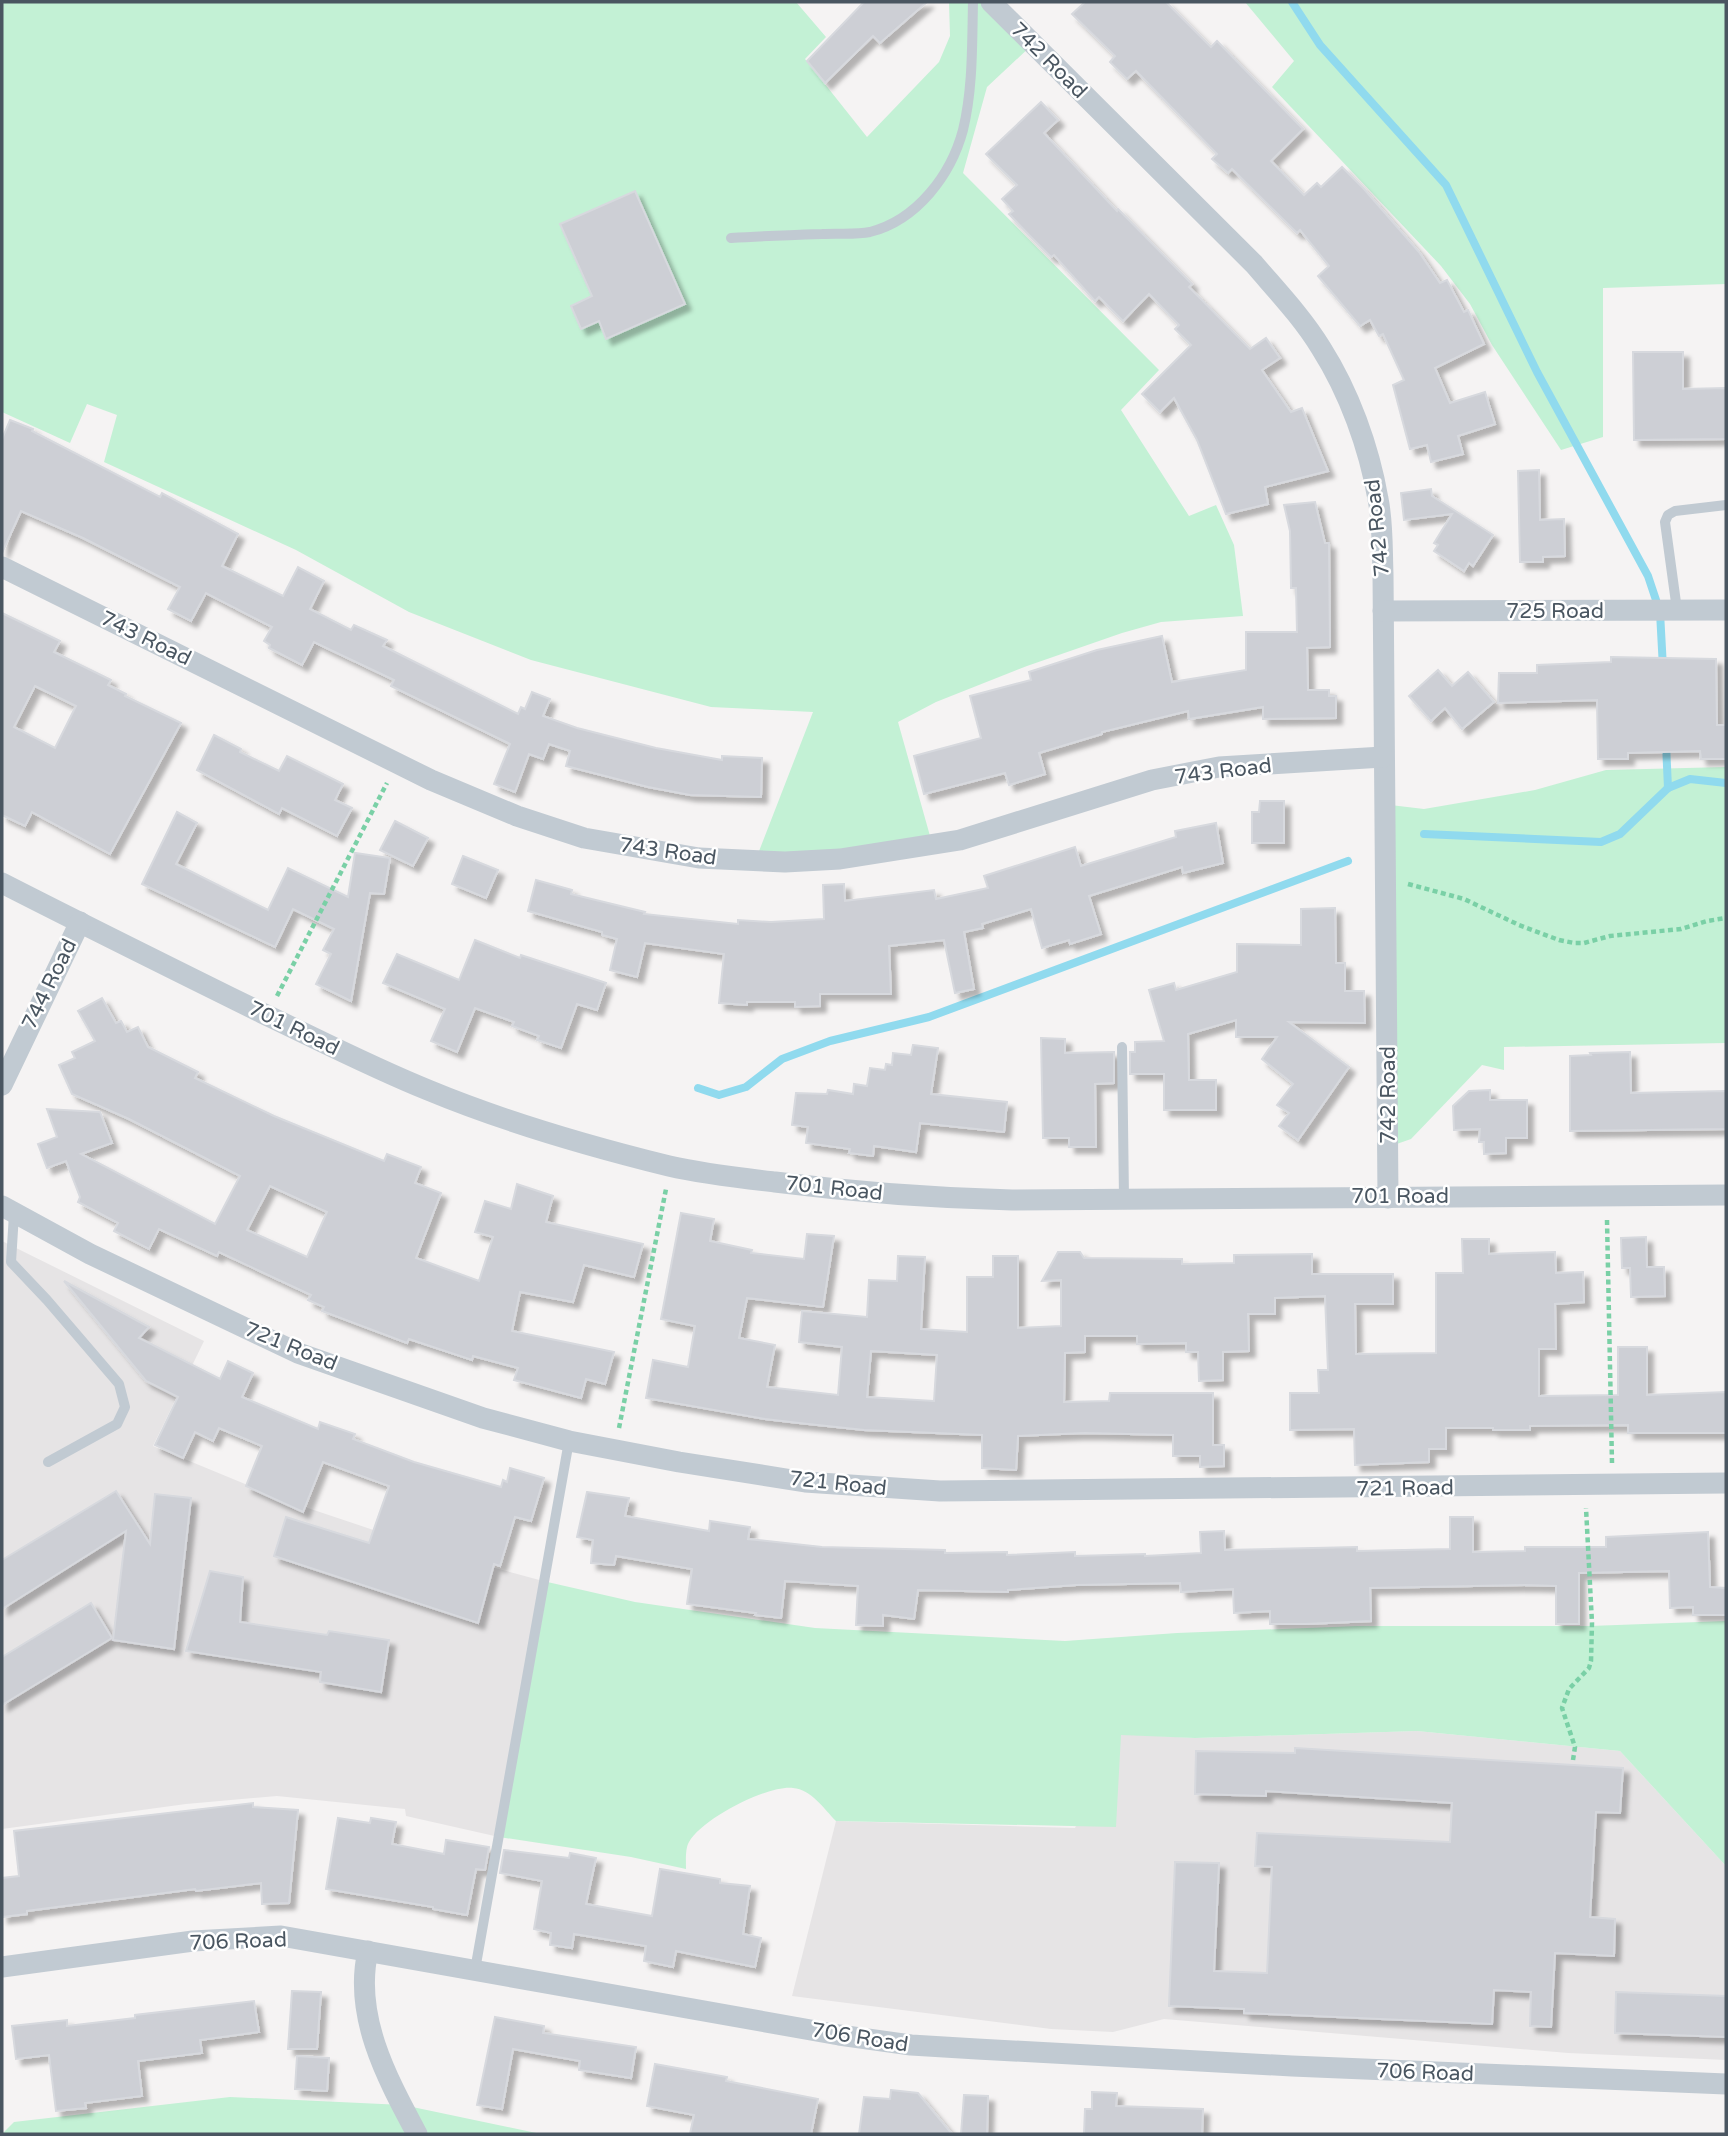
<svg xmlns="http://www.w3.org/2000/svg" width="1728" height="2136" viewBox="0 0 1728 2136" font-family="'Varela Round',sans-serif">
  <defs>
    <filter id="shadow"><feDropShadow dx="6" dy="6" stdDeviation="2" flood-color="#0004"/></filter>
  </defs>
  <rect width="100%" height="100%" fill="#f5f3f3"/>
  <g fill="#e6e4e5">
    <path d="M2 1241 204 1341 153 1446 284 1500 448 1555 543 1581 499 1837 406 1816 405 1809 277 1796 186 1804 2 1829Z"/>
    <path d="M1417 1731 1620 1751 1726 1866V2060L1568 2053 1164 2019 1113 2032 1051 2029 792 1996 836 1821 1075 1828 1121 1734 1195 1738Z"/>
  </g>
  <g fill="#c3f1d5">
    <path d="M2 2H796L826 37 805 59 867 137 939 62 950 36 949 2H990L1032 45 987 87 963 173 1159 370 1121 410 1189 516 1216 505 1234 545 1243 616 1161 622 1122 633 1027 666 936 702 898 722 932 843 756 859 813 712 711 707 531 660 409 612 296 550 104 462 117 415 87 404 70 443 2 412Z"/>
    <path d="M1245 2H1726V284L1603 288V437L1561 450 1492 345 1470 304 1441 266 1272 87 1294 61Z"/>
    <path d="M1726 767V1043L1504 1047V1070L1482 1065 1411 1139 1388 1147 1382 804 1424 809 1535 790 1606 770Z"/>
    <path d="M543 1581 635 1602 815 1628 1065 1641 1177 1633 1357 1626H1590L1726 1621V1866L1620 1751 1417 1731 1195 1738 1121 1735 1116 1827 836 1821C824 1809 811 1789 793 1788 767 1785 702 1819 689 1842 685 1849 686 1861 686 1869L631 1857 499 1837Z"/>
    <path d="M230 2097 403 2105 541 2134H2L14 2122Z"/>
  </g>
  <g fill="none" stroke-linecap="round" stroke-linejoin="round">
    <g stroke="#90daee" stroke-width="8">
      <path d="M1292 2 1320 45 1446 185 1537 372 1648 576 1660 612 1663 668"/>
      <path d="M1666 744 1668 788"/>
      <path d="M1424 834 1601 842 1620 834 1668 788 1690 779 1726 783"/>
      <path d="M698 1088 719 1095 746 1087 782 1059 830 1041 929 1017 1348 861"/>
    </g>
  </g>
  <g fill="#cdcfd5" stroke="#d7d9de" stroke-width="2" fill-rule="evenodd" filter="url(#shadow)">
    <path d="M864 2H927L880 43 873 36 825 83 807 61Z"/>
    <path d="M1085 2H1166L1211 47 1217 41 1303 129 1271 161 1304 195 1317 183 1321 187 1342 167 1364 189 1419 252 1440 283 1447 280 1464 312 1468 310 1484 344 1435 368 1450 403 1485 392 1495 424 1458 436 1463 454 1431 462 1427 445 1410 449 1393 385 1404 380 1383 334 1379 336 1370 320 1360 326 1318 276 1329 266 1300 230 1297 233 1232 169 1228 173 1212 159 1217 154 1136 71 1127 79 1110 62 1115 56 1072 14Z"/>
    <path d="M1041 102 1058 120 1044 133 1117 211 1118 209 1192 284 1189 287 1250 349 1266 338 1280 358 1262 370 1291 412 1302 408 1328 471 1265 487 1268 504 1226 514 1197 440 1174 398 1160 412 1142 394 1191 345 1175 329 1179 325 1149 294 1123 321 1099 297 1095 301 1054 255 1051 257 1029 235 1009 214 1013 211 1002 199 1017 185 986 154Z"/>
    <path d="M635 191 685 304 606 339 599 321 581 329 571 306 592 296 560 224Z"/>
    <path d="M1633 352H1683V389L1726 388V439L1634 440Z"/>
    <path d="M10 420 33 429 32 431 160 497 162 493 238 534 222 566 283 596 298 567 324 581 310 609 351 630 354 625 387 640 383 646 518 714 521 707 525 709 532 692 550 699 543 716 577 728 656 748 722 760V756L762 758 761 797 690 795 648 787 566 766 570 751 549 744 543 759 529 754 515 792 494 784 510 744 391 686 394 680 314 642 302 665 269 648 270 645 264 641 272 627 206 593 191 621 168 609 180 587 83 538 21 511 2 553V439Z"/>
    <path d="M1539 470 1540 520 1564 519 1565 556 1543 557V562H1520L1518 471Z"/>
    <path d="M1431 489 1432 496 1493 535 1473 566 1469 563 1464 571 1434 551 1438 545 1434 543 1452 514 1404 520 1401 493Z"/>
    <path d="M1315 502 1325 543H1329L1330 647 1307 648 1308 690H1329V696H1336V718L1263 719V707L1189 719 1188 711 1102 732V734L1039 753 1045 774 1009 785 1005 773 924 794 914 756 981 738 970 696 1031 680 1029 672 1097 650 1162 636 1172 682 1246 670V632H1297L1296 588H1291L1290 531 1284 505Z"/>
    <path d="M2 613 60 641 54 652 111 680 108 685 126 694 125 696 181 723 110 854 32 812 25 826 2 815ZM35 686 76 706 55 748 14 727Z"/>
    <path d="M1611 657 1716 659 1717 725H1726V759H1701L1700 751 1628 753V759H1598L1597 700 1498 703 1499 673H1537V665L1611 662Z"/>
    <path d="M1438 670 1452 686 1468 672 1494 702 1462 729 1445 708 1431 721 1409 696Z"/>
    <path d="M214 735 241 749 240 752 279 771 287 756 343 784 335 800 352 808 337 836 282 808 279 814 197 770Z"/>
    <path d="M1260 801H1284V843H1252V812H1259Z"/>
    <path d="M177 812 197 823 176 864 268 910 288 868 348 897 355 853 390 858 384 894 370 893 351 1001 316 984 331 954 323 950 334 929 293 909 275 947 142 884Z"/>
    <path d="M395 821 428 838 413 866 380 850Z"/>
    <path d="M1216 823 1223 863 1183 873 1182 867 1089 896 1101 934 1070 944 1069 940 1042 948 1031 909 982 924 983 928 964 932 974 989 955 993 944 940 889 946 891 994H820V1006L795 1007V1002H747V1005L719 1003 724 954 645 943 637 977 610 970 617 939 602 935V932L528 911 536 880 572 890 571 894 645 912 644 914 738 924V920L771 922 824 919 823 885 844 884 845 901 934 890 936 899 988 888 984 876 1075 847 1081 866 1176 837 1175 831Z"/>
    <path d="M463 856 498 870 486 898 452 884Z"/>
    <path d="M1335 908 1336 963H1345V991H1364L1365 1023 1289 1022 1349 1067 1298 1140 1279 1126 1289 1113 1277 1105 1293 1084 1262 1059 1277 1037H1236V1020L1188 1034 1189 1080H1216V1110H1164V1074H1130V1052H1135V1042L1164 1041 1149 990 1174 983 1176 990 1237 972V944L1301 945V909Z"/>
    <path d="M475 940 520 958 521 955 606 983 597 1010 577 1004 561 1048 537 1040 539 1036 512 1026 514 1022 475 1008 457 1052 431 1041 445 1009 383 983 397 954 459 980Z"/>
    <path d="M102 998 116 1023 121 1021 127 1032 138 1027 148 1047 198 1072 195 1078 274 1116 384 1161 387 1154 421 1167 415 1183 441 1193 416 1258 479 1281 493 1237 475 1232 485 1201 511 1209 517 1184 553 1196 546 1222 643 1244 634 1277 584 1265 573 1302 520 1292 512 1331 614 1352 605 1384 586 1379 581 1398 514 1380 518 1368 473 1356 472 1360 409 1339 407 1343 322 1311 324 1307 308 1300 311 1295 219 1252 217 1256 159 1229 149 1249 114 1231 118 1223 78 1202 80 1197 66 1161 47 1168 38 1144 57 1137 47 1109 100 1112 112 1143 81 1154 215 1224 240 1176 129 1119 72 1094 59 1065 75 1058 72 1052 95 1041 78 1011ZM270 1186 327 1212 307 1257 247 1230Z"/>
    <path d="M1041 1038 1065 1039V1053L1114 1052V1083L1095 1084 1096 1147H1069V1138H1043Z"/>
    <path d="M913 1045 938 1048 931 1094 1007 1102 1004 1132 920 1123 916 1152 874 1146 873 1156 849 1153 850 1149 806 1143 808 1127 792 1125 796 1093 827 1094 828 1090 853 1094 854 1084 867 1086 870 1068 885 1070 886 1064 892 1065 893 1053 911 1055Z"/>
    <path d="M1630 1052 1631 1093 1726 1091V1129L1570 1131V1056L1591 1055 1590 1053Z"/>
    <path d="M1490 1090V1100H1527V1138H1506V1153L1484 1154V1142H1479L1480 1129 1454 1130 1453 1106 1469 1091Z"/>
    <path d="M681 1213 714 1219 710 1241 752 1250 751 1253 804 1259 807 1234 834 1236 823 1307 747 1298 739 1338 775 1345 767 1387 838 1395 842 1347 799 1342 802 1311 867 1317 869 1280 897 1281 898 1256 925 1257 921 1329 967 1332V1277H993V1256H1018V1328L1061 1326V1280L1042 1281 1058 1252H1080L1084 1258 1182 1259V1264L1234 1263V1255L1312 1254V1274H1393V1304H1355L1356 1354 1436 1353V1273H1463L1462 1239H1489V1254L1555 1252 1556 1273 1583 1272 1584 1302 1555 1304 1556 1349H1539V1396L1618 1395V1347H1647V1395L1726 1392V1433H1628V1425L1530 1426V1430H1493V1428H1446V1449H1429V1462L1355 1465 1354 1429 1290 1430V1393H1319L1318 1370H1328L1325 1296 1275 1298V1314H1248L1249 1351 1223 1352V1380L1199 1381 1198 1352H1186V1343L1137 1344V1336H1085V1352L1065 1353 1064 1402 1109 1401 1110 1393H1213V1445H1224V1466L1200 1467V1456H1173V1435L1084 1433 1018 1436 1016 1470 982 1468V1435L864 1430 799 1423 765 1419 646 1398 653 1360 688 1367 695 1326 661 1319ZM871 1351 937 1355 934 1401 867 1397Z"/>
    <path d="M1646 1237 1647 1267H1664L1665 1296 1631 1297 1630 1268H1622L1621 1238Z"/>
    <path d="M64 1281 149 1327 139 1338 220 1379 228 1361 253 1373 242 1397 318 1429 320 1422 355 1434 353 1439 414 1462 501 1487 503 1480 507 1482 510 1468 544 1478 531 1521 515 1517 500 1566 494 1564 478 1623 274 1556 286 1517 369 1543 389 1486 323 1462 303 1512 246 1486 262 1446 219 1428 213 1441 195 1432 183 1458 155 1445 178 1397 146 1381Z"/>
    <path d="M116 1491 150 1544 155 1494 191 1498 174 1649 113 1640 126 1531 2 1609V1560Z"/>
    <path d="M587 1492 629 1498 625 1516 709 1531 710 1521 750 1527 748 1539 822 1547 945 1550V1553L1007 1552V1555L1075 1552V1556L1145 1554V1556L1201 1553 1200 1532 1224 1531 1225 1550 1357 1547V1551L1450 1549V1517H1473V1552L1525 1551V1547H1606V1537L1708 1532 1710 1587 1726 1588V1615H1693V1607L1670 1608 1669 1571 1579 1573V1624H1556V1586L1525 1585 1370 1588 1371 1621 1306 1624H1270V1611L1234 1613 1233 1589 1181 1592 1180 1583 1076 1585 1008 1590V1592L918 1590 914 1619 883 1615V1626L856 1625 858 1586 785 1581 781 1618 755 1615 756 1613 687 1604 692 1569 616 1556 614 1565 591 1563 593 1540 577 1537Z"/>
    <path d="M210 1571 243 1577 240 1622 327 1635 329 1631 389 1640 381 1692 320 1682 321 1672 186 1651Z"/>
    <path d="M91 1603 112 1638 2 1705V1657Z"/>
    <path d="M1295 1748 1623 1768 1620 1813 1596 1812 1590 1917 1615 1919 1614 1956 1555 1953 1551 2027 1530 2026 1531 1992 1494 1990 1492 2024 1244 2013V2009L1169 2006 1175 1862 1219 1863 1214 1971 1267 1973 1272 1867 1255 1866 1257 1833 1450 1842 1452 1803 1266 1791V1796L1195 1794 1196 1751 1295 1753Z"/>
    <path d="M253 1803V1807L298 1810 289 1903 262 1904 261 1883 196 1891 195 1889 27 1911V1914L2 1917V1878L19 1876 14 1831Z"/>
    <path d="M338 1818 370 1823 371 1818 396 1822 392 1844 444 1854 446 1840 489 1847 485 1870 476 1869 467 1915 433 1909V1907L326 1889Z"/>
    <path d="M504 1850 569 1858 570 1853 596 1858 586 1904 652 1916 660 1869 720 1879V1883L750 1886 743 1934 761 1938 755 1967 676 1951 673 1967 644 1961 646 1946 574 1934 572 1948 550 1945 551 1933 534 1929 542 1881 500 1873Z"/>
    <path d="M292 1991 321 1992 317 2049H288Z"/>
    <path d="M1616 1992 1726 1996V2037L1615 2033Z"/>
    <path d="M254 2001 259 2032 200 2040 202 2053 138 2061 142 2096 85 2103 86 2108 56 2111 49 2055 16 2059 12 2026 67 2020V2026L135 2018V2015Z"/>
    <path d="M495 2017 544 2026 543 2033 636 2047 631 2078 579 2070 580 2061 513 2049 502 2109 477 2105Z"/>
    <path d="M297 2056 329 2058 327 2091 295 2089Z"/>
    <path d="M655 2064 727 2077 726 2081 818 2099 811 2134H690L694 2115 647 2106Z"/>
    <path d="M891 2090 918 2093 952 2134H859L864 2097 890 2099Z"/>
    <path d="M1092 2092 1117 2093 1116 2106 1203 2109 1202 2134H1084L1085 2109H1092Z"/>
    <path d="M964 2095 988 2096 987 2134H961Z"/>
  </g>
  <g fill="none" stroke-linecap="round" stroke-linejoin="round">
    <g stroke="#7ad0a6" stroke-width="4.5" stroke-dasharray="5 3.5" stroke-linecap="butt">
      <path d="M1408 884 1464 899 1519 925 1559 940 1574 943H1584L1610 936 1681 929 1707 921 1726 918"/>
      <path d="M277 996 387 783"/>
      <path d="M1607 1220 1612 1463"/>
      <path d="M619 1428 666 1189"/>
      <path d="M1573 1760 1575 1747 1562 1708 1569 1689 1589 1668 1591 1661 1592 1623 1586 1508"/>
    </g>
    <g stroke="#c1cad2" stroke-width="10">
      <path d="M731 238C762 236 792 235 822 234 838 233 855 235 870 232 917 220 951 175 963 130 973 89 972 44 973 2"/>
      <path d="M1677 610 1665 522 1668 515 1675 511 1726 505"/>
      <path d="M1122 1047 1124 1198"/>
      <path d="M14 1214 11 1262 47 1300 119 1384 125 1407 117 1424 48 1462"/>
      <path d="M475 1970 569 1441"/>
    </g>
    <g stroke="#c1cad2" stroke-width="21">
      <path d="M991 2 1254 264C1277 291 1302 317 1321 348 1349 392 1369 447 1378 499 1383 523 1382 549 1383 574L1388 1198"/>
      <path d="M2 567 431 780 517 816 584 838 699 858 785 862 840 859 960 840 1152 780 1219 767 1383 757"/>
      <path d="M1383 611 1726 610"/>
      <path d="M2 883C88 927 175 970 262 1013 317 1039 371 1067 428 1090 505 1122 588 1146 669 1166 704 1174 740 1178 775 1182 854 1192 932 1198 1012 1200L1726 1195"/>
      <path d="M2 1085 80 922"/>
      <path d="M2 1206 90 1254 298 1353 483 1418 569 1441 679 1462 805 1482 940 1491 1726 1483"/>
      <path d="M368 1951C353 2016 387 2078 417 2134"/>
      <path d="M2 1967 193 1941 281 1936 839 2035 911 2045 977 2049 1292 2066 1726 2084"/>
    </g>
  </g>
  <g text-anchor="middle" stroke-width="5" stroke-linejoin="round" paint-order="stroke">
    <g font-size="21" fill="#4a5661" stroke="#fff">
      <text transform="translate(1049 60) rotate(45)" y="7">742 Road</text>
      <text transform="translate(1377 528) rotate(-96)" y="7">742 Road</text>
      <text x="1555" y="618">725 Road</text>
      <text transform="translate(146 638) rotate(26)" y="7">743 Road</text>
      <text transform="translate(1223 771) rotate(-7)" y="7">743 Road</text>
      <text transform="translate(668 851) rotate(8)" y="7">743 Road</text>
      <text transform="translate(49 984) rotate(-64)" y="7">744 Road</text>
      <text transform="translate(294 1028) rotate(26)" y="7">701 Road</text>
      <text transform="translate(1388 1095) rotate(-90)" y="7">742 Road</text>
      <text transform="translate(834 1188) rotate(6)" y="7">701 Road</text>
      <text x="1400" y="1203">701 Road</text>
      <text transform="translate(291 1346) rotate(22)" y="7">721 Road</text>
      <text transform="translate(838 1483) rotate(6)" y="7">721 Road</text>
      <text transform="translate(1405 1488) rotate(-1)" y="7">721 Road</text>
      <text transform="translate(238 1941) rotate(-2)" y="7">706 Road</text>
      <text transform="translate(860 2037) rotate(9)" y="7">706 Road</text>
      <text transform="translate(1425 2072) rotate(2)" y="7">706 Road</text>
    </g>
  </g>
  <rect width="1728" height="2136" fill="none" stroke="#4a5661" stroke-width="7"/>
</svg>
